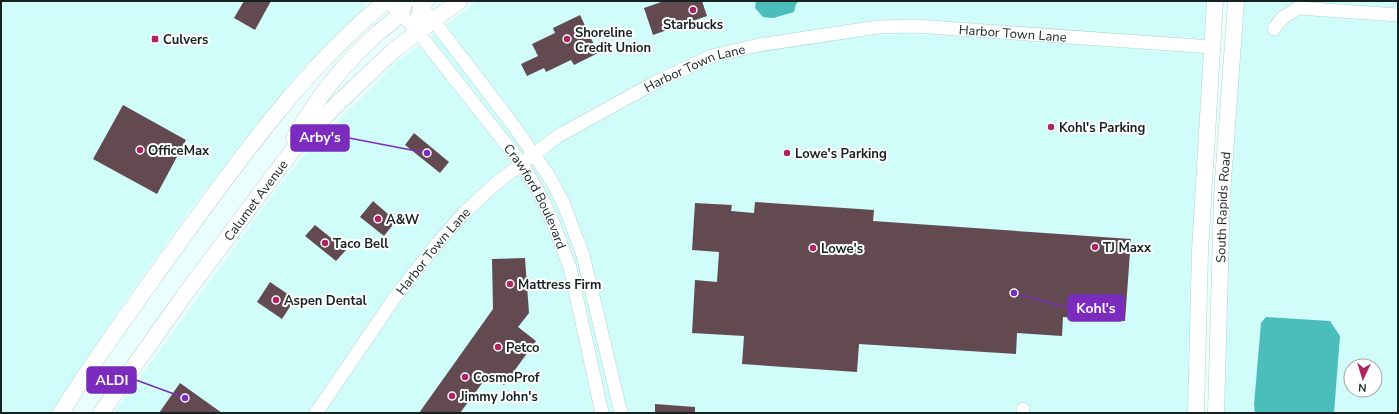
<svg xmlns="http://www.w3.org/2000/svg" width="1399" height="414" viewBox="0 0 1399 414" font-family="'Nunito Sans',sans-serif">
  <rect width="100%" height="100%" fill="#eafefd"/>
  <g fill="#d0fdfa" fill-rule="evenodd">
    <path d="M1 1H367L362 11 300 71 185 217 125 301 51 413H1Z"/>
    <path d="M477 1H1209L1190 413H114L283 181 308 151 396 63Z"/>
    <path d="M1243 1H1398V413H1224L1228 240ZM1351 366H1375V390H1351Z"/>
  </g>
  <g fill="#4bbdba">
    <path d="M756 1H799L796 4 794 12 773 18 763 17 755 8Z"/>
    <path d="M1266 317 1330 321 1340 336 1334 413H1255L1254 405 1261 323Z"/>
  </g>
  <g fill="#634a51">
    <path d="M244 1H271L255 30 234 18Z"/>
    <path d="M664 1H702L707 16 653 35 644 8Z"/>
    <path d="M580 15 598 53 574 65 571 60 546 72 544 68 527 76 521 64 538 56 532 44 555 33 553 28Z"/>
    <path d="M123 105 186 140 157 194 93 159Z"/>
    <path d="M414 133 449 162 440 173 405 145Z"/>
    <path d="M373 201 396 221 384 236 360 217Z"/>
    <path d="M755 202 874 210 873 221 1131 239 1125 321 1063 317 1062 336 1017 333 1016 354 859 344 857 372 742 364 744 336 692 333 695 280 717 282 719 252 692 250 695 203 732 205 731 211 754 213Z"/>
    <path d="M315 225 346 250 336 261 305 236Z"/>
    <path d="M525 258 529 313 518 327 536 341 504 385 489 374 460 413H419L493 309 492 259Z"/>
    <path d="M270 282 295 299 282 319 257 302Z"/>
    <path d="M180 383 222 413H159Z"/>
    <path d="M655 404 695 407V413H655Z"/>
  </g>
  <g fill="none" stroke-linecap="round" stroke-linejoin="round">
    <g stroke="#b2d3d1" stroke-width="14">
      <g id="minor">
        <path id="s1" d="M388 1 417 31 521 163 538 191 552 220 570 268 602 413"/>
        <path d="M416 1 433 20 511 122 548 175 563 202 583 255 621 413"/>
        <path d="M1274 29 1282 18 1298 8 1398 15"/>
        <path id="s2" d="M316 413 396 296 440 240 463 214 494 185 558 136 658 81 712 56 759 45 878 27 915 26 1212 47"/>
        <path d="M1023 413V409"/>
      </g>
    </g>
    <g stroke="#b2d3d1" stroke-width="17">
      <g id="major">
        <path d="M417 31 420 11 426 1"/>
        <path d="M294 138C316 99 344 63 378 33 389 24 402 16 405 1"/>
        <path d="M61 413C97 355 138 300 178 244 241 157 303 70 386 1"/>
        <path id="s3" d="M101 413 183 297 292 151 337 104 393 51 459 1"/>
        <path d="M1196 413 1200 251 1215 1"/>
        <path id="s4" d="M1216 413 1222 196 1236 1"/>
      </g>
    </g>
    <use href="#minor" stroke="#fff" stroke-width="13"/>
    <use href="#major" stroke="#fff" stroke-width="16"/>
  </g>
  <g fill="#ae2362" stroke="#fff" stroke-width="1.5">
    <circle cx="693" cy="10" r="4"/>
    <rect x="151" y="35" width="8" height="8" rx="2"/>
    <circle cx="567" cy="39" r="4"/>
    <circle cx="1051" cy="127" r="4"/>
    <circle cx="140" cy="150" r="4"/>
    <circle cx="787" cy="153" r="4"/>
    <circle cx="378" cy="219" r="4"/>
    <circle cx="325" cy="243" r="4"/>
    <circle cx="1095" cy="247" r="4"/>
    <circle cx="813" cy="248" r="4"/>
    <circle cx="510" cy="284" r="4"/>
    <circle cx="276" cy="300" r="4"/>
    <circle cx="498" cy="347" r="4"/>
    <circle cx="465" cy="377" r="4"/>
    <circle cx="452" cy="396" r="4"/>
  </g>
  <g text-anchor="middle" stroke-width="4" stroke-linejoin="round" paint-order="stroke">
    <g font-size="13" font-weight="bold" fill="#152221" stroke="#fff" text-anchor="start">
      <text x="693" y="29" text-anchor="middle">Starbucks</text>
      <text x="575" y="37">Shoreline<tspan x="575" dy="15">Credit Union</tspan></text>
      <text x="163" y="44">Culvers</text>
      <text x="1059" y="132">Kohl's Parking</text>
      <text x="148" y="155">OfficeMax</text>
      <text x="795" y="158">Lowe's Parking</text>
      <text x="386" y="224">A&amp;W</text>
      <text x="333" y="248">Taco Bell</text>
      <text x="1103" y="252">TJ Maxx</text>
      <text x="821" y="253">Lowe's</text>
      <text x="518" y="289">Mattress Firm</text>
      <text x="284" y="305">Aspen Dental</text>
      <text x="506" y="352">Petco</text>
      <text x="473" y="382">CosmoProf</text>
      <text x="460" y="401">Jimmy John's</text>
    </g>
    <g font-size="13" fill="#152221" stroke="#fff">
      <text dy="5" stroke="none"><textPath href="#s2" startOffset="848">Harbor Town Lane</textPath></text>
      <text dy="5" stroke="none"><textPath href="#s2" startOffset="524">Harbor Town Lane</textPath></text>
      <text dy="5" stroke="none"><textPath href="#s1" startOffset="246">Crawford Boulevard</textPath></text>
      <text dy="5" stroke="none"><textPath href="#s3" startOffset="263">Calumet Avenue</textPath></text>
      <text dy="5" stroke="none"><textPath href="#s4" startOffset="206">South Rapids Road</textPath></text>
      <text dy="5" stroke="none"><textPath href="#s2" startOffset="200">Harbor Town Lane</textPath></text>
    </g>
  </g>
  <path fill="none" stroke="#7b2cbf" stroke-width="1.5" d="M427 153L349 138M1014 293L1068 308M185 398L136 380"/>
  <g fill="#7b2cbf" stroke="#fff" stroke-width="1.5">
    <circle cx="427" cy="153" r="4"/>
    <circle cx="1014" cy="293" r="4"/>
    <circle cx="185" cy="398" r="4"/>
  </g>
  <g fill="#7b2cbf" stroke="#7b2cbf" stroke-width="1.5">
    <rect x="291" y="125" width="58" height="26" rx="4"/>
    <rect x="1068" y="295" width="56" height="26" rx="4"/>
    <rect x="87" y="367" width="49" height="26" rx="4"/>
  </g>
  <g font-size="14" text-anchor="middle" font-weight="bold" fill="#fff">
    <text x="320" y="142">Arby's</text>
    <text x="1096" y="313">Kohl's</text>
    <text x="112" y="385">ALDI</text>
  </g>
  <rect width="1399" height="414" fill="none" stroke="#152221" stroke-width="4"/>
  <g transform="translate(1363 378) rotate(184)"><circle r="19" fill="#ffffff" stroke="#a1a7a6"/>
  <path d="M0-3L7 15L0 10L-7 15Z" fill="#ae2362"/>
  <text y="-6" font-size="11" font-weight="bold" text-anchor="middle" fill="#152221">N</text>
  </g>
</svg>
